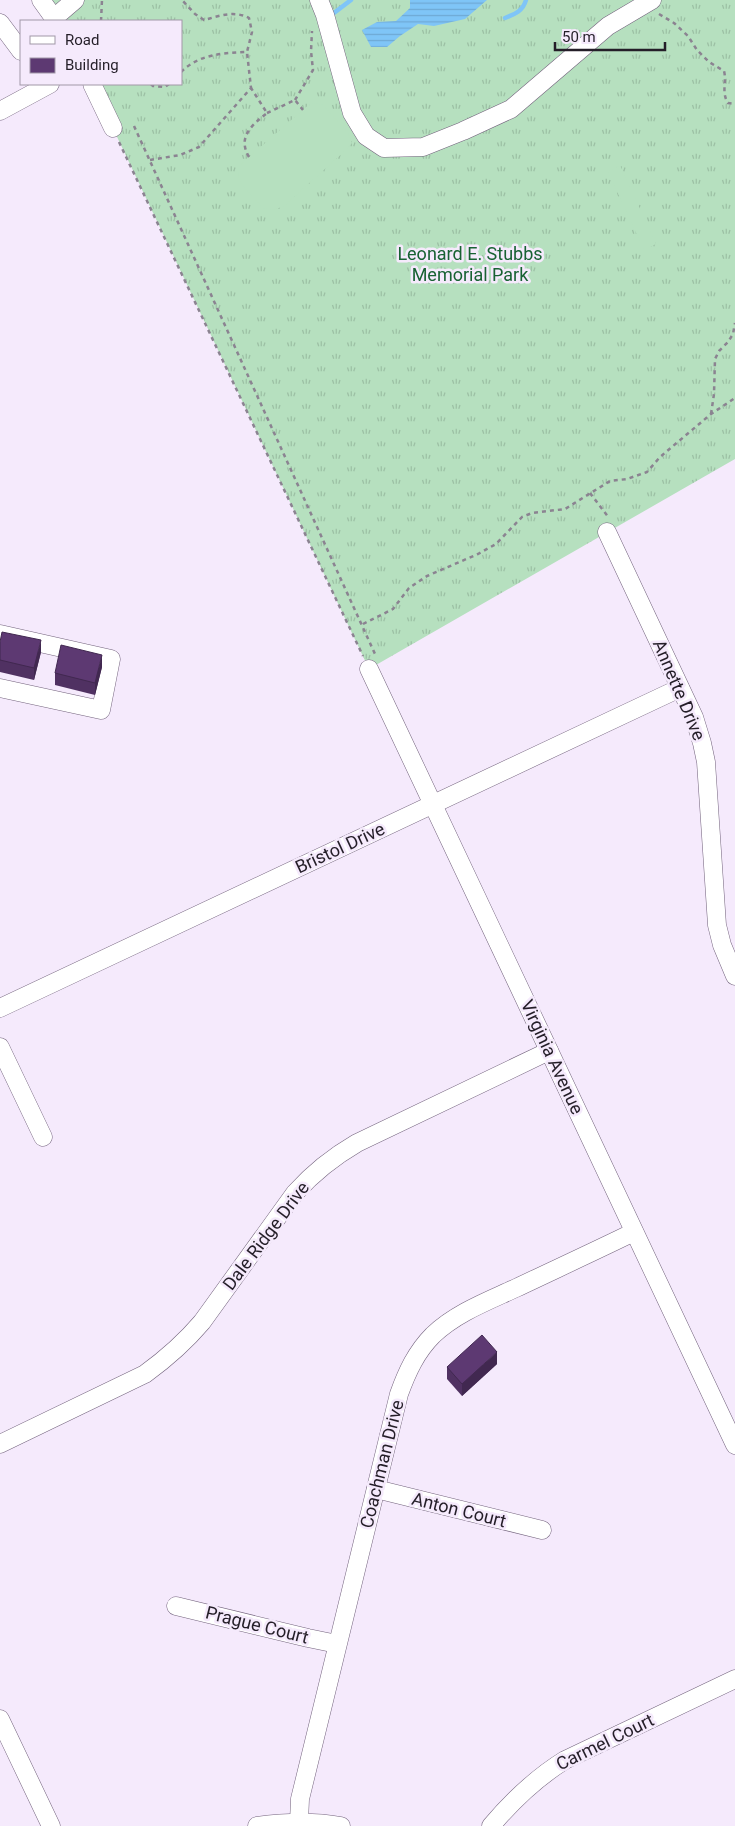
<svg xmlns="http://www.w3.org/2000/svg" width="735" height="1826" viewBox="0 0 735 1826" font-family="Roboto,sans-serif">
  <defs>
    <pattern id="grass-tufts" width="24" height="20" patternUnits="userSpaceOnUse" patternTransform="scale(1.25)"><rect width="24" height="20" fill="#b6e0bf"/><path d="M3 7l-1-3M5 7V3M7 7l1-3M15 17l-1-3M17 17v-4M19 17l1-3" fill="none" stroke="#9cc0a4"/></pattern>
    <pattern id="water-rules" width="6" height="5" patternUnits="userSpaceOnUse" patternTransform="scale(1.25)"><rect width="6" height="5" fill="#7fc5f7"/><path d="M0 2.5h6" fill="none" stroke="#6ea9d4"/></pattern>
  </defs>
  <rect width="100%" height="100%" fill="#f5eafc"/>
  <path fill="url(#grass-tufts)" d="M41 0H735V459L369 669 92 84H181V21H56Z"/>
  <g fill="#b6e0bf">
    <path d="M313 103 323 105 348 133 352 143 346 150 284 206 274 210 263 208 242 185 238 177 239 166 306 107Z"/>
    <path d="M620 165 656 244 644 250 608 172Z"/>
  </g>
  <path fill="url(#water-rules)" d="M410 0H487L465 19 434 26 418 24 400 36 387 47H371L362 30 377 22 396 21 410 8Z"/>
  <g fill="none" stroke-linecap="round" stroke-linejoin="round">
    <g stroke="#7fc5f7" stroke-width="4.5">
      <path d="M330 16 351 0"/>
      <path d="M505 18C515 14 523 11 526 0"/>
    </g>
    <g stroke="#73637d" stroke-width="19">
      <g id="minor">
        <path d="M41 0 56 21"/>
        <path d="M319 0 325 15 352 113 366 136 384 148 423 147 463 131 511 109 608 26 652 0"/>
        <path d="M54 18 75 0"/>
        <path d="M0 23 21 51"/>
        <path d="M92 84 113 128"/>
        <path d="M0 111 50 84"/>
        <path d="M607 532 694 717 702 743 706 762 717 925 722 945 735 976"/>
        <path d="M0 634 111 659 101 710 0 688"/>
        <path d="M369 669 735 1445"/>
        <path d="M0 1008 680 688"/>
        <path d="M0 1047 43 1137"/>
        <path d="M0 1444 145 1374C167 1358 185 1342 202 1322L295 1193C313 1173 333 1157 357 1143L549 1051"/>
        <path d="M376 1489 542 1530"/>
        <path d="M176 1606 308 1638 337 1644"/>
        <path d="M0 1719 51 1826"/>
        <path d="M299 1822 300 1799 399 1394C407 1372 416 1352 433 1335 456 1313 488 1301 516 1288 556 1269 595 1251 634 1232"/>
        <path d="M257 1826C286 1822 312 1821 341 1826"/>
        <path d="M491 1826C513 1800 536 1778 565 1760L735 1679"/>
      </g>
    </g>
    <g stroke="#8b8391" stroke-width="2.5" stroke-dasharray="4 4" stroke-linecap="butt">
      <path d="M659 14 674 23 688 36 697 50 709 62 724 71C727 82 721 92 728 103L735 104"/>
      <path d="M101 21 102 0"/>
      <path d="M181 72C199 54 223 53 247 52L252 32 249 18C234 10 219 16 204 20L195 14 182 0"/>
      <path d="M151 84 153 86 165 87 169 84"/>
      <path d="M295 100 313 70 311 51 312 31"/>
      <path d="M267 113 295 100 303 110"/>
      <path d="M134 126 375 654"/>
      <path d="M119 142 363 656"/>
      <path d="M249 157C237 137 252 125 267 113L251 88"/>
      <path d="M150 160 180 155 199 147 251 88 247 52"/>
      <path d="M711 414 714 394 715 359 719 351 728 342 733 334 735 323"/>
      <path d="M590 493 609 518"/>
      <path d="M363 624 393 609 409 588 427 576 478 554 496 544 522 517 532 513 565 509 610 481 627 479 647 472 660 457 711 414 735 398"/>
    </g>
    <use href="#minor" stroke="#fff" stroke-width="18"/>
  </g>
  <g fill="#503162">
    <path d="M0 642 41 652 34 680 0 672Z"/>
    <path d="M102 667 95 695 55 685V673Z"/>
    <path d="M497 1364 462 1396 447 1379V1367Z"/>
  </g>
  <g fill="#412850">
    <path d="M41 640V652L34 680V668Z"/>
    <path d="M102 655V667L95 695V683Z"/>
    <path d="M497 1352V1364L462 1396V1384Z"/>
  </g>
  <g fill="#5d3972" stroke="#412850">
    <path d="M2 632 41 640 34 668 0 660V642Z"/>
    <path d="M61 645 102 655 95 683 55 673Z"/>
    <path d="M482 1335 497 1352 462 1384 447 1367Z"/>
  </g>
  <g text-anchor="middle" stroke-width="5" stroke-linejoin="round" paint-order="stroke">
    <g font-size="18" fill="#186233" stroke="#f5eafc">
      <text x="470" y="260">Leonard E. Stubbs<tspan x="470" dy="21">Memorial Park</tspan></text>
    </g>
    <g font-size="18" fill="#241e28" stroke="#f5eafc">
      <text transform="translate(679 690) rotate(67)" y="6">Annette Drive</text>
      <text transform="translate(340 848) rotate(-25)" y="6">Bristol Drive</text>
      <text transform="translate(552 1057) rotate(65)" y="6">Virginia Avenue</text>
      <text transform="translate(266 1236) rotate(-53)" y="6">Dale Ridge Drive</text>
      <text transform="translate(382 1464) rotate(-76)" y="6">Coachman Drive</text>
      <text transform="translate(459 1510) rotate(14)" y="6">Anton Court</text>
      <text transform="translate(257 1625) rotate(14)" y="6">Prague Court</text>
      <text transform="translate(605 1742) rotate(-26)" y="6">Carmel Court</text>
    </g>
  </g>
  <rect x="20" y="20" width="162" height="65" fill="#f5eafc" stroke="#a198a7"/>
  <rect x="30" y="36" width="25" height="8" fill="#ffffff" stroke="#a198a7"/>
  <text x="65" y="45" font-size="15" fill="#241e28">Road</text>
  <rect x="30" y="58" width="25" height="15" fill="#5d3972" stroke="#a198a7"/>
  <text x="65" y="70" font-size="15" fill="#241e28">Building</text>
  <path d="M555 42v8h110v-8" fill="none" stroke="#241e28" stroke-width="2.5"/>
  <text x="562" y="42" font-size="15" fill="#241e28" stroke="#f5eafc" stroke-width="4" paint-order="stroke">50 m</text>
</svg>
